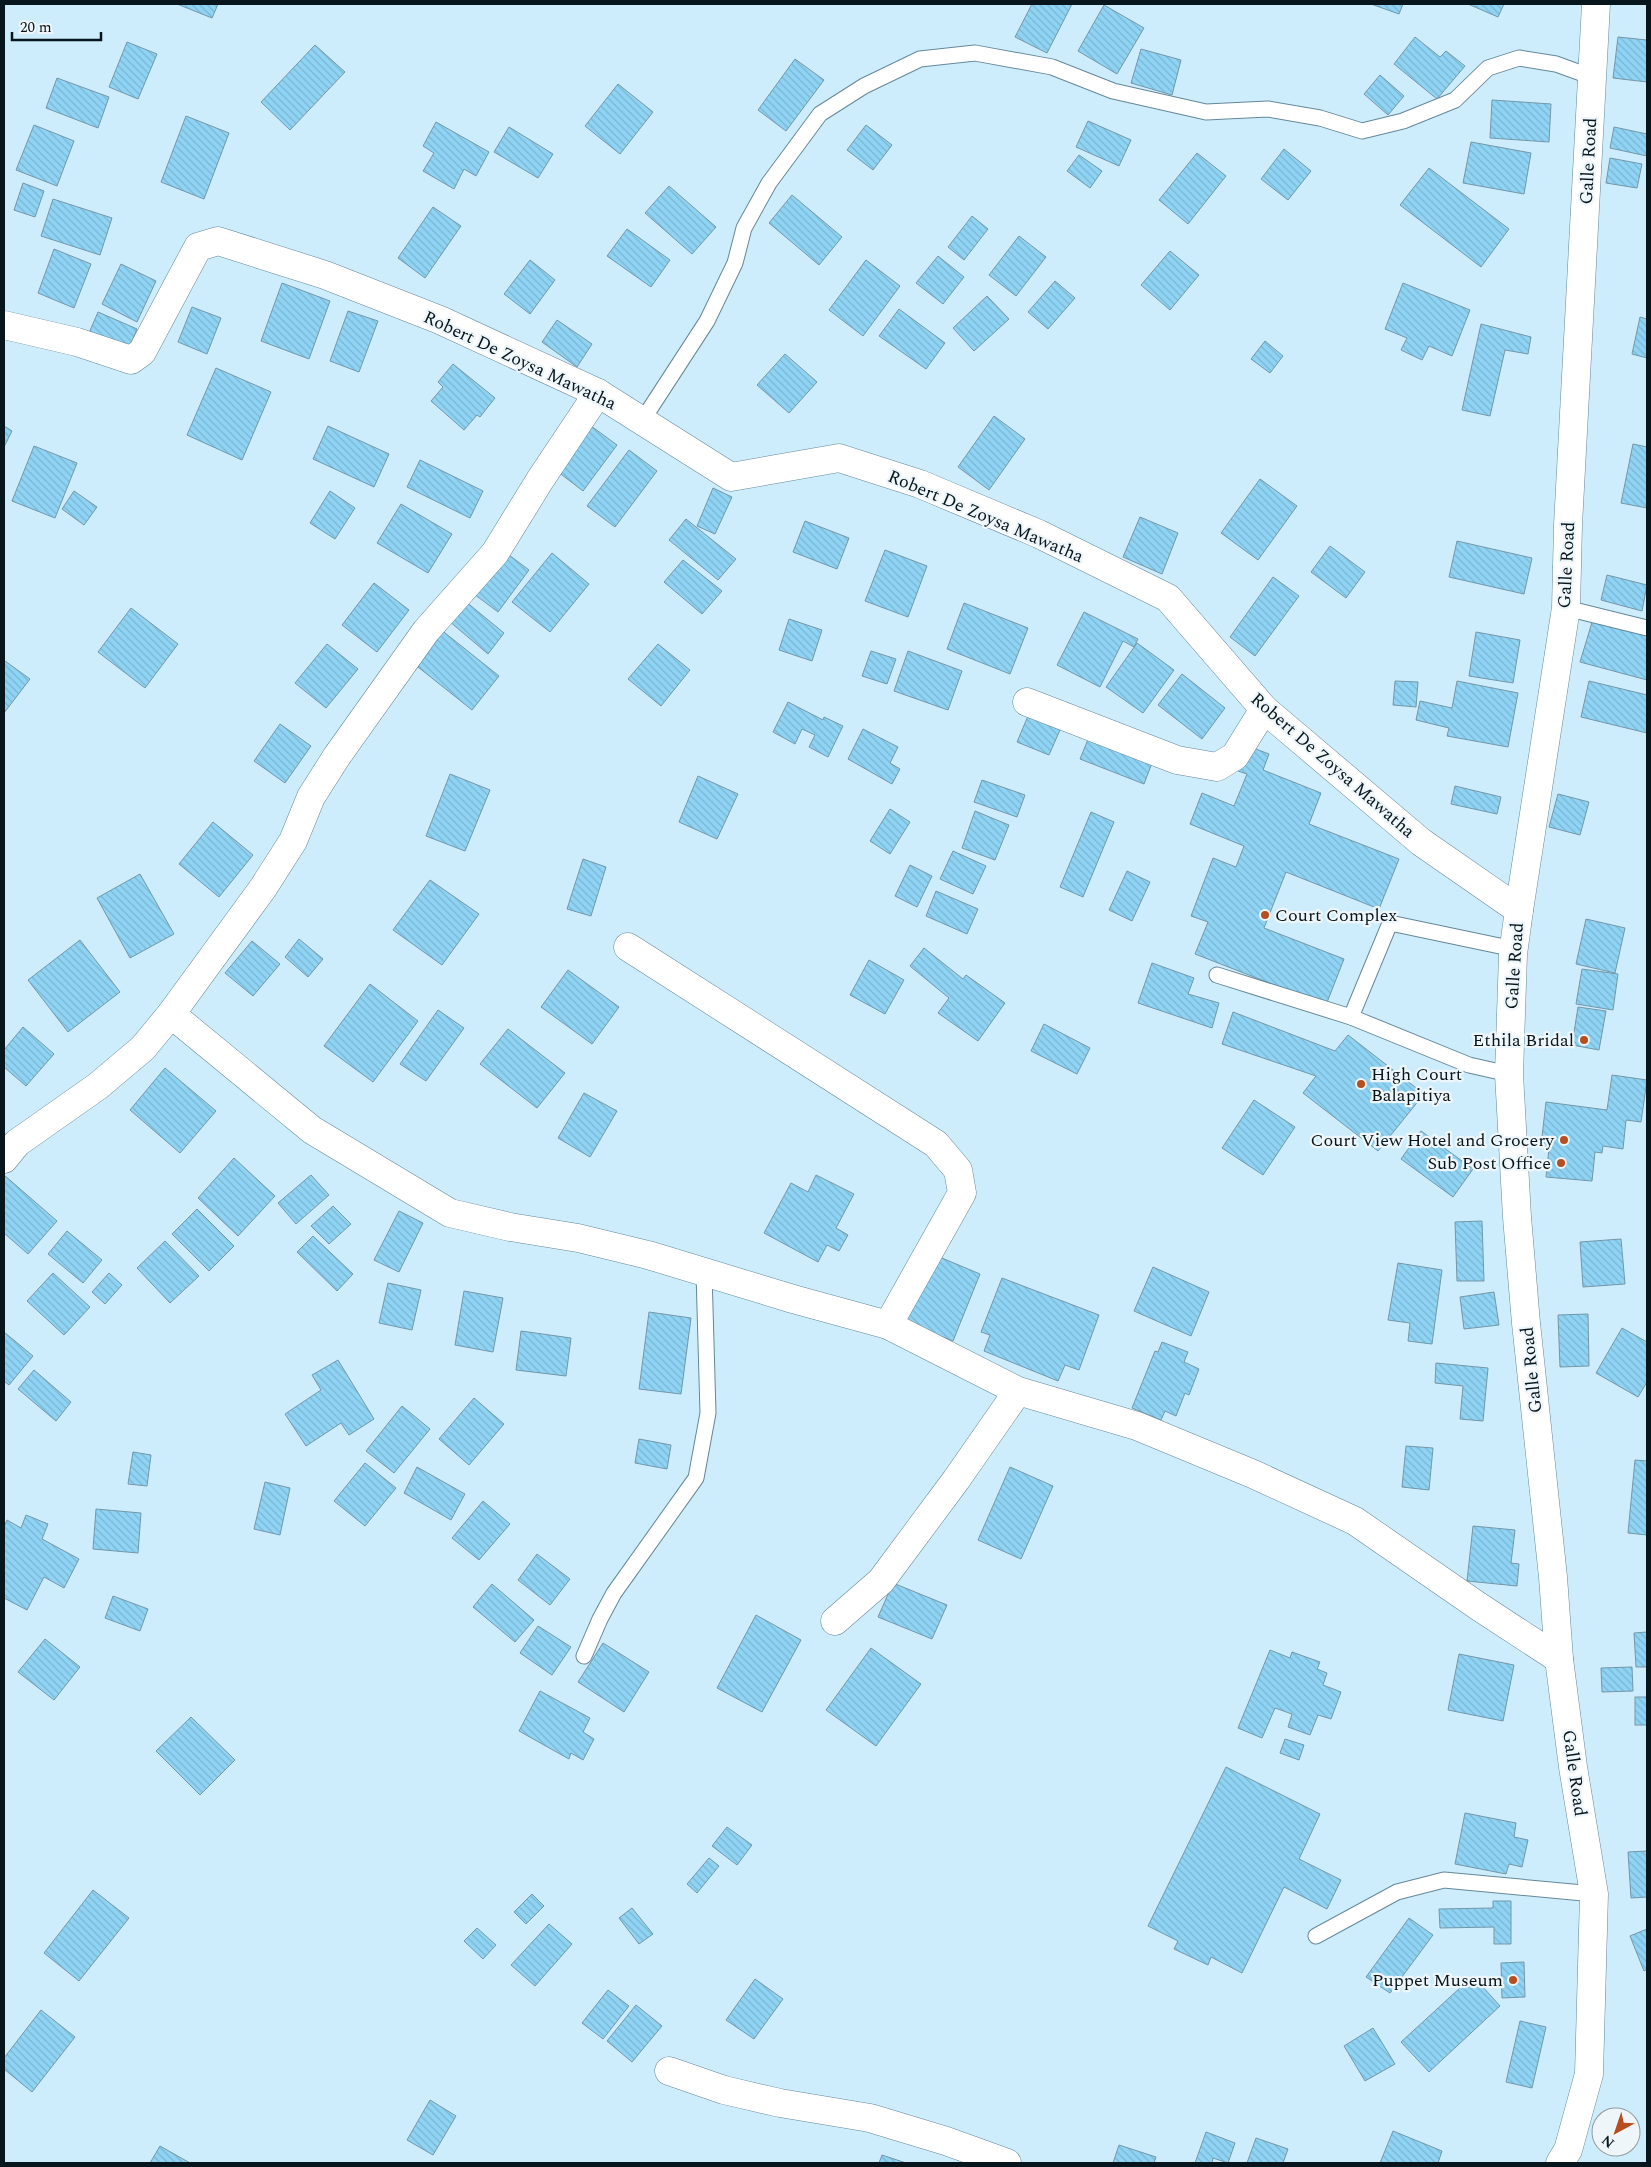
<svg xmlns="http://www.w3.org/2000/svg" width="1651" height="2167" viewBox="0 0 1651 2167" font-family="Spectral,serif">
  <defs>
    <pattern id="building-back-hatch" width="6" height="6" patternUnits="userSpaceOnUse" patternTransform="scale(1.25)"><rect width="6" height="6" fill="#8fd4f5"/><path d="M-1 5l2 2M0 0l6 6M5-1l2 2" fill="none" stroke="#7ab5d1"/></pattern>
  </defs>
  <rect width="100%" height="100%" fill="#ceedfc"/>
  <g fill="url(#building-back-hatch)" stroke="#7397a9">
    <path d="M177 4H218L212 18Z"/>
    <path d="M1032 4H1072L1047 53 1015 37Z"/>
    <path d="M1371 4H1403L1399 14Z"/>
    <path d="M1468 4H1504L1498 17Z"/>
    <path d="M1104 5 1144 28 1117 74 1078 51Z"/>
    <path d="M1415 37 1440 57 1446 51 1465 66 1437 99 1394 64Z"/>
    <path d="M1618 37 1647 40V82L1613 78Z"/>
    <path d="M127 42 157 54 138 99 109 87Z"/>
    <path d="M315 45 345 72 290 130 261 102Z"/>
    <path d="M1141 49 1181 60 1172 95 1131 83Z"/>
    <path d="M795 59 824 80 786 131 758 110Z"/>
    <path d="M1380 75 1404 96 1388 115 1364 94Z"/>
    <path d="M57 78 109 97 98 128 46 108Z"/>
    <path d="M618 84 653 112 620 154 585 126Z"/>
    <path d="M1492 100 1551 104 1549 142 1490 138Z"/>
    <path d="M186 116 229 133 204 199 161 182Z"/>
    <path d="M1088 121 1131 140 1119 166 1076 147Z"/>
    <path d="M436 122 489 152 476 176 464 169 454 189 423 171 434 153 423 146Z"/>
    <path d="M34 125 74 141 57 186 16 170Z"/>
    <path d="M866 125 892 145 873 170 847 150Z"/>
    <path d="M509 127 553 154 538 178 494 152Z"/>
    <path d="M1614 127 1647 134V156L1610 148Z"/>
    <path d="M1471 142 1531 153 1524 194 1463 183Z"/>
    <path d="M1284 149 1311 171 1288 200 1261 179Z"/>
    <path d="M1197 153 1226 176 1188 224 1159 200Z"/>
    <path d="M1079 155 1102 171 1090 188 1067 171Z"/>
    <path d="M1610 158 1642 164 1637 188 1606 183Z"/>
    <path d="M1429 168 1509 229 1481 267 1400 205Z"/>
    <path d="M23 183 44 191 35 217 14 210Z"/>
    <path d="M669 186 716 227 692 254 645 213Z"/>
    <path d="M792 195 842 237 819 265 769 223Z"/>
    <path d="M53 199 112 218 100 255 41 236Z"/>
    <path d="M433 207 461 226 425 278 398 258Z"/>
    <path d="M972 216 988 229 964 260 948 247Z"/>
    <path d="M627 229 670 260 651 287 607 256Z"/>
    <path d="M1019 236 1046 257 1016 296 989 275Z"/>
    <path d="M54 249 91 264 74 308 38 293Z"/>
    <path d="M1170 251 1199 275 1170 310 1141 285Z"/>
    <path d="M938 256 964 277 943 304 916 283Z"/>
    <path d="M530 260 555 280 530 314 504 294Z"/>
    <path d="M866 260 900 286 863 336 829 310Z"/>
    <path d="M121 264 156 281 137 322 102 304Z"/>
    <path d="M1055 281 1075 298 1048 329 1028 312Z"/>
    <path d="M282 283 330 301 309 359 261 341Z"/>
    <path d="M1403 283 1470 310 1452 356 1429 346 1422 360 1401 350 1407 338 1385 329Z"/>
    <path d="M987 296 1009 319 974 351 953 328Z"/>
    <path d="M192 307 221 318 207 354 178 342Z"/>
    <path d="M899 309 945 343 926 369 879 336Z"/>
    <path d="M348 311 378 321 359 372 330 361Z"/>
    <path d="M98 312 137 329 128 351 89 333Z"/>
    <path d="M1640 317 1647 319V358L1632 354Z"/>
    <path d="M557 320 592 344 577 367 542 342Z"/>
    <path d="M1481 324 1531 337 1528 354 1505 350 1490 416 1462 410Z"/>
    <path d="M1265 341 1283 356 1270 373 1251 359Z"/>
    <path d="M785 354 817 382 789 413 757 385Z"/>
    <path d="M453 364 495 398 480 417 477 415 464 430 431 401 443 387 438 382Z"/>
    <path d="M216 368 271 392 242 460 187 435Z"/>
    <path d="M994 416 1025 439 989 490 958 467Z"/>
    <path d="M587 423 617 445 583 491 553 468Z"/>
    <path d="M4 426 12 431 4 447Z"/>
    <path d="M328 426 389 454 374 487 313 459Z"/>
    <path d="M1633 444 1647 447V508L1621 503Z"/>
    <path d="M34 446 77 463 55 518 12 501Z"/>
    <path d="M629 450 657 471 615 527 587 506Z"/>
    <path d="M420 460 483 491 470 518 407 487Z"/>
    <path d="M1260 479 1297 506 1258 560 1221 533Z"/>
    <path d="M713 488 732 497 715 534 697 526Z"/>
    <path d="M74 491 97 507 84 525 62 509Z"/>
    <path d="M330 491 355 508 335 539 310 523Z"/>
    <path d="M401 504 452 534 428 573 377 543Z"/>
    <path d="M1140 517 1178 533 1162 574 1123 557Z"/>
    <path d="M686 519 736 559 718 580 669 540Z"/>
    <path d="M805 521 849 538 837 569 793 552Z"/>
    <path d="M1457 541 1532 558 1524 594 1449 577Z"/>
    <path d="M1330 546 1365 572 1346 598 1311 572Z"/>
    <path d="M501 549 529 570 498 612 470 591Z"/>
    <path d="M885 550 927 566 908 617 865 601Z"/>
    <path d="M552 553 589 584 550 632 512 602Z"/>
    <path d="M683 560 722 591 702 614 664 582Z"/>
    <path d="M1607 575 1647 585 1642 611 1601 600Z"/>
    <path d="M1273 577 1299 596 1255 656 1230 637Z"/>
    <path d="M374 583 409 610 377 652 342 625Z"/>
    <path d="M465 601 504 633 488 654 449 621Z"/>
    <path d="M964 603 1028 628 1010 674 947 649Z"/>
    <path d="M131 608 178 644 145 688 98 652Z"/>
    <path d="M1084 612 1138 639 1134 647 1123 641 1100 687 1057 665Z"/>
    <path d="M789 619 822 630 812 661 779 650Z"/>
    <path d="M1593 619 1647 635V680L1580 662Z"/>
    <path d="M435 625 499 676 472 710 408 659Z"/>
    <path d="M1476 632 1520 640 1513 683 1469 676Z"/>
    <path d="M1137 643 1174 670 1143 713 1106 687Z"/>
    <path d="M327 644 358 669 326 708 295 683Z"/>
    <path d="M658 644 690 670 661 706 628 679Z"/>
    <path d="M871 651 896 659 887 684 862 676Z"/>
    <path d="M908 651 962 671 948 710 894 691Z"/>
    <path d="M5 661 30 679 4 713V663Z"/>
    <path d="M1182 674 1225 708 1202 739 1158 705Z"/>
    <path d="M1395 681 1418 682 1416 707 1393 705Z"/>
    <path d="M1457 681 1518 693 1508 747 1447 736 1449 728 1416 720 1420 701 1452 708Z"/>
    <path d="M1589 681 1647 695V733L1581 717Z"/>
    <path d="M788 702 823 720 824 717 843 726 828 757 809 747 815 735 802 729 795 744 773 732Z"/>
    <path d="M1028 716 1060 730 1049 755 1017 742Z"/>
    <path d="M280 724 311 746 285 783 254 761Z"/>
    <path d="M863 729 898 747 890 763 900 769 892 784 848 759Z"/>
    <path d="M1089 737 1152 763 1144 784 1080 759Z"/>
    <path d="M1248 746 1269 754 1263 770 1321 793 1309 824 1399 859 1379 909 1286 872 1264 928 1344 959 1326 1005 1195 954 1208 922 1191 916 1213 858 1236 867 1244 846 1190 824 1202 793 1234 806 1247 774 1238 771Z"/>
    <path d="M450 774 490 790 465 851 426 836Z"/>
    <path d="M698 776 738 794 717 839 679 822Z"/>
    <path d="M982 780 1025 795 1017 817 974 802Z"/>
    <path d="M1455 786 1501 797 1497 814 1451 804Z"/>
    <path d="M1558 794 1589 802 1580 835 1549 827Z"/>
    <path d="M890 809 910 822 890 854 870 841Z"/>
    <path d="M975 811 1009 825 995 860 962 848Z"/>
    <path d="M1091 812 1114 822 1083 897 1060 887Z"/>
    <path d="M213 822 253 855 219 897 179 864Z"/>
    <path d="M953 851 986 866 973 894 940 879Z"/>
    <path d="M583 859 606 867 591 916 567 909Z"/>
    <path d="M910 865 932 876 917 907 895 896Z"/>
    <path d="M1127 871 1150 882 1132 921 1109 910Z"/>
    <path d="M140 874 174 934 130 958 97 898Z"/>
    <path d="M430 880 479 914 442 965 393 930Z"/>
    <path d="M936 891 978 909 967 934 926 916Z"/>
    <path d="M1586 919 1625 928 1615 973 1576 964Z"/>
    <path d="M299 939 323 959 308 977 285 957Z"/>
    <path d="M80 940 120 992 68 1032 28 980Z"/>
    <path d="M252 941 280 964 253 996 225 973Z"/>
    <path d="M924 948 963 979 966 975 1005 1003 978 1041 938 1013 949 998 910 966Z"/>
    <path d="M869 960 904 980 885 1014 850 995Z"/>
    <path d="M1152 963 1194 978 1188 994 1219 1003 1212 1028 1138 1003Z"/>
    <path d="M1582 969 1618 974 1613 1010 1576 1004Z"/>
    <path d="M568 970 619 1007 592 1044 541 1007Z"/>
    <path d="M370 984 418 1021 373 1082 324 1046Z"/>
    <path d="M1578 1007 1606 1011 1599 1050 1572 1045Z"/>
    <path d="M438 1010 464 1028 426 1081 400 1064Z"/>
    <path d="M1233 1012 1335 1051 1348 1035 1424 1094 1378 1151 1303 1093 1316 1076 1222 1044Z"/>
    <path d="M1044 1024 1090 1048 1077 1074 1031 1051Z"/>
    <path d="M23 1027 54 1054 26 1086 4 1067V1050Z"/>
    <path d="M508 1029 565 1073 537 1108 480 1064Z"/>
    <path d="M165 1068 216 1111 180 1153 130 1110Z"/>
    <path d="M1612 1075 1647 1080 1641 1122 1626 1120 1623 1149 1603 1146 1602 1153 1595 1152 1592 1181 1546 1177 1549 1148 1541 1145 1546 1102 1607 1110Z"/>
    <path d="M584 1093 617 1111 590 1157 558 1138Z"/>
    <path d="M1254 1100 1295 1127 1263 1175 1222 1148Z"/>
    <path d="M1421 1131 1473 1169 1453 1197 1401 1159Z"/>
    <path d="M234 1158 275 1196 238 1236 198 1198Z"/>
    <path d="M4 1175 57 1221 28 1254 4 1233Z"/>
    <path d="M311 1175 329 1195 296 1224 278 1203Z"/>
    <path d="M816 1175 854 1194 836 1228 848 1235 839 1251 827 1245 818 1262 764 1233 791 1183 808 1192Z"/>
    <path d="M333 1206 351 1224 329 1244 311 1226Z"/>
    <path d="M197 1209 234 1246 209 1271 172 1234Z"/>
    <path d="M399 1211 423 1223 399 1272 374 1260Z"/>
    <path d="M1482 1221 1484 1281H1457L1455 1222Z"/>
    <path d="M67 1231 102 1260 83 1283 48 1254Z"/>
    <path d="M313 1236 353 1274 337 1291 297 1252Z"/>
    <path d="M1621 1239 1625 1284 1583 1287 1580 1242Z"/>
    <path d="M165 1241 199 1276 170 1303 137 1268Z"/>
    <path d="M930 1253 980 1274 953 1341 902 1321Z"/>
    <path d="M1398 1263 1442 1270 1432 1344 1408 1341 1410 1323 1388 1320Z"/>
    <path d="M1153 1267 1209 1292 1191 1336 1134 1311Z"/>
    <path d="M53 1273 90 1307 64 1335 27 1301Z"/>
    <path d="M109 1273 122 1285 105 1304 92 1292Z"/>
    <path d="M1002 1278 1099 1315 1079 1370 1065 1365 1058 1381 984 1351 990 1335 981 1332Z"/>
    <path d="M388 1283 421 1290 412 1330 379 1323Z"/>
    <path d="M464 1291 503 1298 493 1352 455 1345Z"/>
    <path d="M1494 1292 1499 1325 1464 1329 1460 1297Z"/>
    <path d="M649 1312 691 1318 681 1394 639 1389Z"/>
    <path d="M1588 1314 1589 1366 1560 1367 1558 1315Z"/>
    <path d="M1622 1328 1647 1342V1382L1638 1397 1596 1373Z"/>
    <path d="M521 1331 571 1338 566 1376 516 1370Z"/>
    <path d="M4 1332 33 1356 9 1385 4 1381Z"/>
    <path d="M1162 1342 1188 1352 1184 1362 1199 1369 1189 1395 1185 1393 1176 1416 1165 1411 1161 1420 1132 1408 1155 1351 1158 1352Z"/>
    <path d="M338 1360 374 1419 349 1435 341 1423 306 1446 285 1414 321 1390 312 1375Z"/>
    <path d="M1436 1363 1488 1368 1483 1421 1460 1419 1463 1386 1435 1383Z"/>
    <path d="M34 1370 71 1402 56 1421 18 1389Z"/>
    <path d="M474 1398 504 1424 469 1465 439 1439Z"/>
    <path d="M402 1406 430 1429 394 1473 366 1451Z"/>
    <path d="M639 1439 671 1445 667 1469 635 1463Z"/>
    <path d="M1406 1446 1433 1448 1429 1490 1402 1487Z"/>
    <path d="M133 1452 151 1455 147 1486 128 1484Z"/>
    <path d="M1635 1460 1647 1461V1535L1628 1533Z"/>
    <path d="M365 1463 396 1488 365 1526 334 1501Z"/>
    <path d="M417 1467 465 1494 451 1520 404 1493Z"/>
    <path d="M1010 1467 1053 1486 1021 1559 978 1540Z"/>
    <path d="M265 1482 290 1488 280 1535 254 1529Z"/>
    <path d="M483 1501 510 1524 479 1560 452 1538Z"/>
    <path d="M96 1509 141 1513 138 1553 93 1549Z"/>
    <path d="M26 1515 48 1524 42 1539 79 1559 64 1588 44 1577 27 1610 4 1598V1527L7 1520 21 1528Z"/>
    <path d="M1473 1526 1515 1530 1511 1563 1519 1564 1517 1586 1467 1581Z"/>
    <path d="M537 1554 570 1579 550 1605 518 1580Z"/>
    <path d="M893 1583 947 1605 932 1639 878 1617Z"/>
    <path d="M492 1584 534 1620 515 1642 473 1607Z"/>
    <path d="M113 1596 148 1609 140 1631 105 1618Z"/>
    <path d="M756 1615 801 1640 762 1712 717 1688Z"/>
    <path d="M538 1626 571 1647 552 1675 520 1653Z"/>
    <path d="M1647 1632V1667H1636L1634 1633Z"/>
    <path d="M45 1639 80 1667 54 1700 18 1672Z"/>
    <path d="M603 1643 649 1672 624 1712 578 1682Z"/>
    <path d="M871 1648 921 1684 876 1746 826 1710Z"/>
    <path d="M1270 1650 1290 1658 1292 1652 1320 1662 1317 1669 1327 1673 1323 1685 1341 1692 1331 1719 1318 1715 1310 1735 1288 1727 1292 1714 1275 1708 1262 1738 1238 1728Z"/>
    <path d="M1459 1654 1514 1665 1503 1721 1448 1710Z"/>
    <path d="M1632 1667 1633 1691 1602 1692 1601 1668Z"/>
    <path d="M540 1691 590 1718 583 1732 594 1739 583 1760 571 1753 569 1759 519 1731Z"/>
    <rect x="1635" y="1697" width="12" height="28"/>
    <path d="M191 1717 235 1760 200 1795 156 1751Z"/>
    <path d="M1285 1739 1304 1745 1299 1760 1280 1753Z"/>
    <path d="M1226 1767 1320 1814 1299 1859 1341 1880 1327 1909 1284 1887 1242 1973 1211 1957 1208 1965 1174 1949 1178 1941 1148 1926Z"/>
    <path d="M1465 1813 1516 1823 1514 1837 1528 1840 1522 1867 1509 1864 1506 1874 1455 1864Z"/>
    <path d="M727 1827 752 1845 737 1865 712 1846Z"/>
    <path d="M1647 1851V1897L1631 1898 1628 1852Z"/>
    <path d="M709 1858 719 1866 697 1893 687 1884Z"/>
    <path d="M93 1890 129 1918 79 1981 44 1953Z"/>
    <path d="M532 1894 544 1906 526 1924 514 1912Z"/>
    <path d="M1493 1901H1511V1944H1494V1927L1440 1928 1439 1909 1493 1908Z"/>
    <path d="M632 1908 653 1934 639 1944 619 1918Z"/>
    <path d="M1409 1918 1433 1935 1390 1993 1366 1977Z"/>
    <path d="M549 1924 572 1944 535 1986 511 1965Z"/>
    <path d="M477 1928 496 1945 483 1959 464 1941Z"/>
    <path d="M1647 1929V1969L1644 1971 1630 1936Z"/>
    <path d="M1524 1962 1525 1997 1502 1998 1501 1963Z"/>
    <path d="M1473 1976 1500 2006 1429 2072 1401 2042Z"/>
    <path d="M755 1979 783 1999 754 2039 726 2020Z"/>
    <path d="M608 1990 629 2006 603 2039 582 2023Z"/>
    <path d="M636 2005 662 2026 632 2062 607 2041Z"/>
    <path d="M41 2010 75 2037 32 2092 4 2069V2058Z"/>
    <path d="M1520 2021 1546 2027 1532 2088 1506 2082Z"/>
    <path d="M1373 2028 1395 2064 1365 2081 1344 2046Z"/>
    <path d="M430 2100 456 2116 433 2155 407 2140Z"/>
    <path d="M1393 2131 1442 2151 1438 2163H1380Z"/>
    <path d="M1206 2132 1235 2143 1228 2163 1213 2158 1212 2163H1195Z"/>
    <path d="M1256 2138 1288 2149 1283 2163H1247Z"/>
    <path d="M1119 2145 1156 2157 1154 2163H1113Z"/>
    <path d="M160 2146 190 2163H150Z"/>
    <path d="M882 2155 906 2163H879Z"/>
  </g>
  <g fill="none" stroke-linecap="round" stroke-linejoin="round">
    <g stroke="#648899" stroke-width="17">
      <g id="service">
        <path d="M642 421 707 321 735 263 744 228 769 183 820 114 864 86 920 59 975 53 1052 67 1113 91 1206 112 1268 109 1320 118 1362 131 1403 121 1455 100 1488 68 1519 58 1556 64 1592 77"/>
        <path d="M1566 608 1647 628"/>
        <path d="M1217 975 1351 1017"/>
        <path d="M1509 1074 1469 1065 1351 1017 1390 923 1514 949"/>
        <path d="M584 1656 600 1619 614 1593 696 1478 708 1413 704 1273"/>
        <path d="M1316 1936 1397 1892 1444 1880 1594 1894"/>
      </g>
    </g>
    <g stroke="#648899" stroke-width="29">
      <g id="minor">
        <path d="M4 325 77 342 131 360 142 352 198 247 218 241 325 275 440 320 598 393 731 477 839 458 920 484 1039 534 1168 598 1264 709 1421 842 1519 910"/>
        <path d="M1027 702 1177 760 1217 767 1235 756 1264 709"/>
        <path d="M628 947 936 1144 958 1170 962 1193 888 1325"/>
        <path d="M171 1014 312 1130 450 1213 510 1227 578 1238 648 1255 793 1299 888 1325 1018 1391 1137 1426 1253 1474 1355 1521 1478 1606 1559 1659"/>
        <path d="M4 1159 17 1143 98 1086 143 1048 171 1014 263 888 293 841 311 797 337 756 426 631 495 553 540 480 598 393"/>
        <path d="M835 1621 881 1581 956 1480 1018 1391"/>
        <path d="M669 2071 724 2090 780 2103 870 2118 946 2141 1007 2163"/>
      </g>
    </g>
    <g stroke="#648899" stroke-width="29">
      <path id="trunk" d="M1560 2163 1568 2150 1589 2074 1594 1894 1573 1767 1559 1659 1553 1577 1526 1323 1517 1217 1509 1074 1513 954 1519 910 1566 608 1568 525 1596 4"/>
    </g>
    <use href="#service" stroke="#fff" stroke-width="15"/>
    <use href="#minor" stroke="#fff" stroke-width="28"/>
    <use href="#trunk" stroke="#fff" stroke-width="28"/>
  </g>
  <g fill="#b54f21" stroke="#eef6fa" stroke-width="2">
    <circle cx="1265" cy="915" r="5"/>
    <circle cx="1584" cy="1040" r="5"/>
    <circle cx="1361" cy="1084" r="5"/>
    <circle cx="1564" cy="1140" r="5"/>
    <circle cx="1561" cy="1163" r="5"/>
    <circle cx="1513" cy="1980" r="5"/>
  </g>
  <g text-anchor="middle" stroke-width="4.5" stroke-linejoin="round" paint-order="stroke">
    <g font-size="18" fill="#07151c" stroke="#eef6fa">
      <text transform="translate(1588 161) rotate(-87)" y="6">Galle Road</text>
      <text transform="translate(520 360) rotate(25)" y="6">Robert De Zoysa Mawatha</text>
      <text transform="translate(986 516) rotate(23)" y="6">Robert De Zoysa Mawatha</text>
      <text transform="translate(1566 565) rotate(-87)" y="6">Galle Road</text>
      <text transform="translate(1333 765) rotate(41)" y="6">Robert De Zoysa Mawatha</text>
      <text transform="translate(1514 966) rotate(-86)" y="6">Galle Road</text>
      <text transform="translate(1531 1370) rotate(-96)" y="6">Galle Road</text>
      <text transform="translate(1575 1773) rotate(82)" y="6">Galle Road</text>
    </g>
    <g font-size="18" fill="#07151c" stroke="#eef6fa" text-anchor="end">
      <text x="1275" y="921" text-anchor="start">Court Complex</text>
      <text x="1574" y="1046">Ethila Bridal</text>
      <text x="1371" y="1080" text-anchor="start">High Court<tspan x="1371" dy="21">Balapitiya</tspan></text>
      <text x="1554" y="1146">Court View Hotel and Grocery</text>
      <text x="1551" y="1169">Sub Post Office</text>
      <text x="1503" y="1986">Puppet Museum</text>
    </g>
  </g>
  <rect width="1651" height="2167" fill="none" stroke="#07151c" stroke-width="10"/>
  <g transform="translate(1616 2132) rotate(220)"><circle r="24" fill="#eef6fa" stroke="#929ca1"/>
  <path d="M0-4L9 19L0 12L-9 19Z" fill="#b54f21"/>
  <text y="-8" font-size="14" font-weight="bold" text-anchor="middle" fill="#07151c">N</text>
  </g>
  <path d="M12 32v8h89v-8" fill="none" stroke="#07151c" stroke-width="2.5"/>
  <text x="20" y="32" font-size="15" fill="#07151c" stroke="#eef6fa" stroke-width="4" paint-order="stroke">20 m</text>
</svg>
